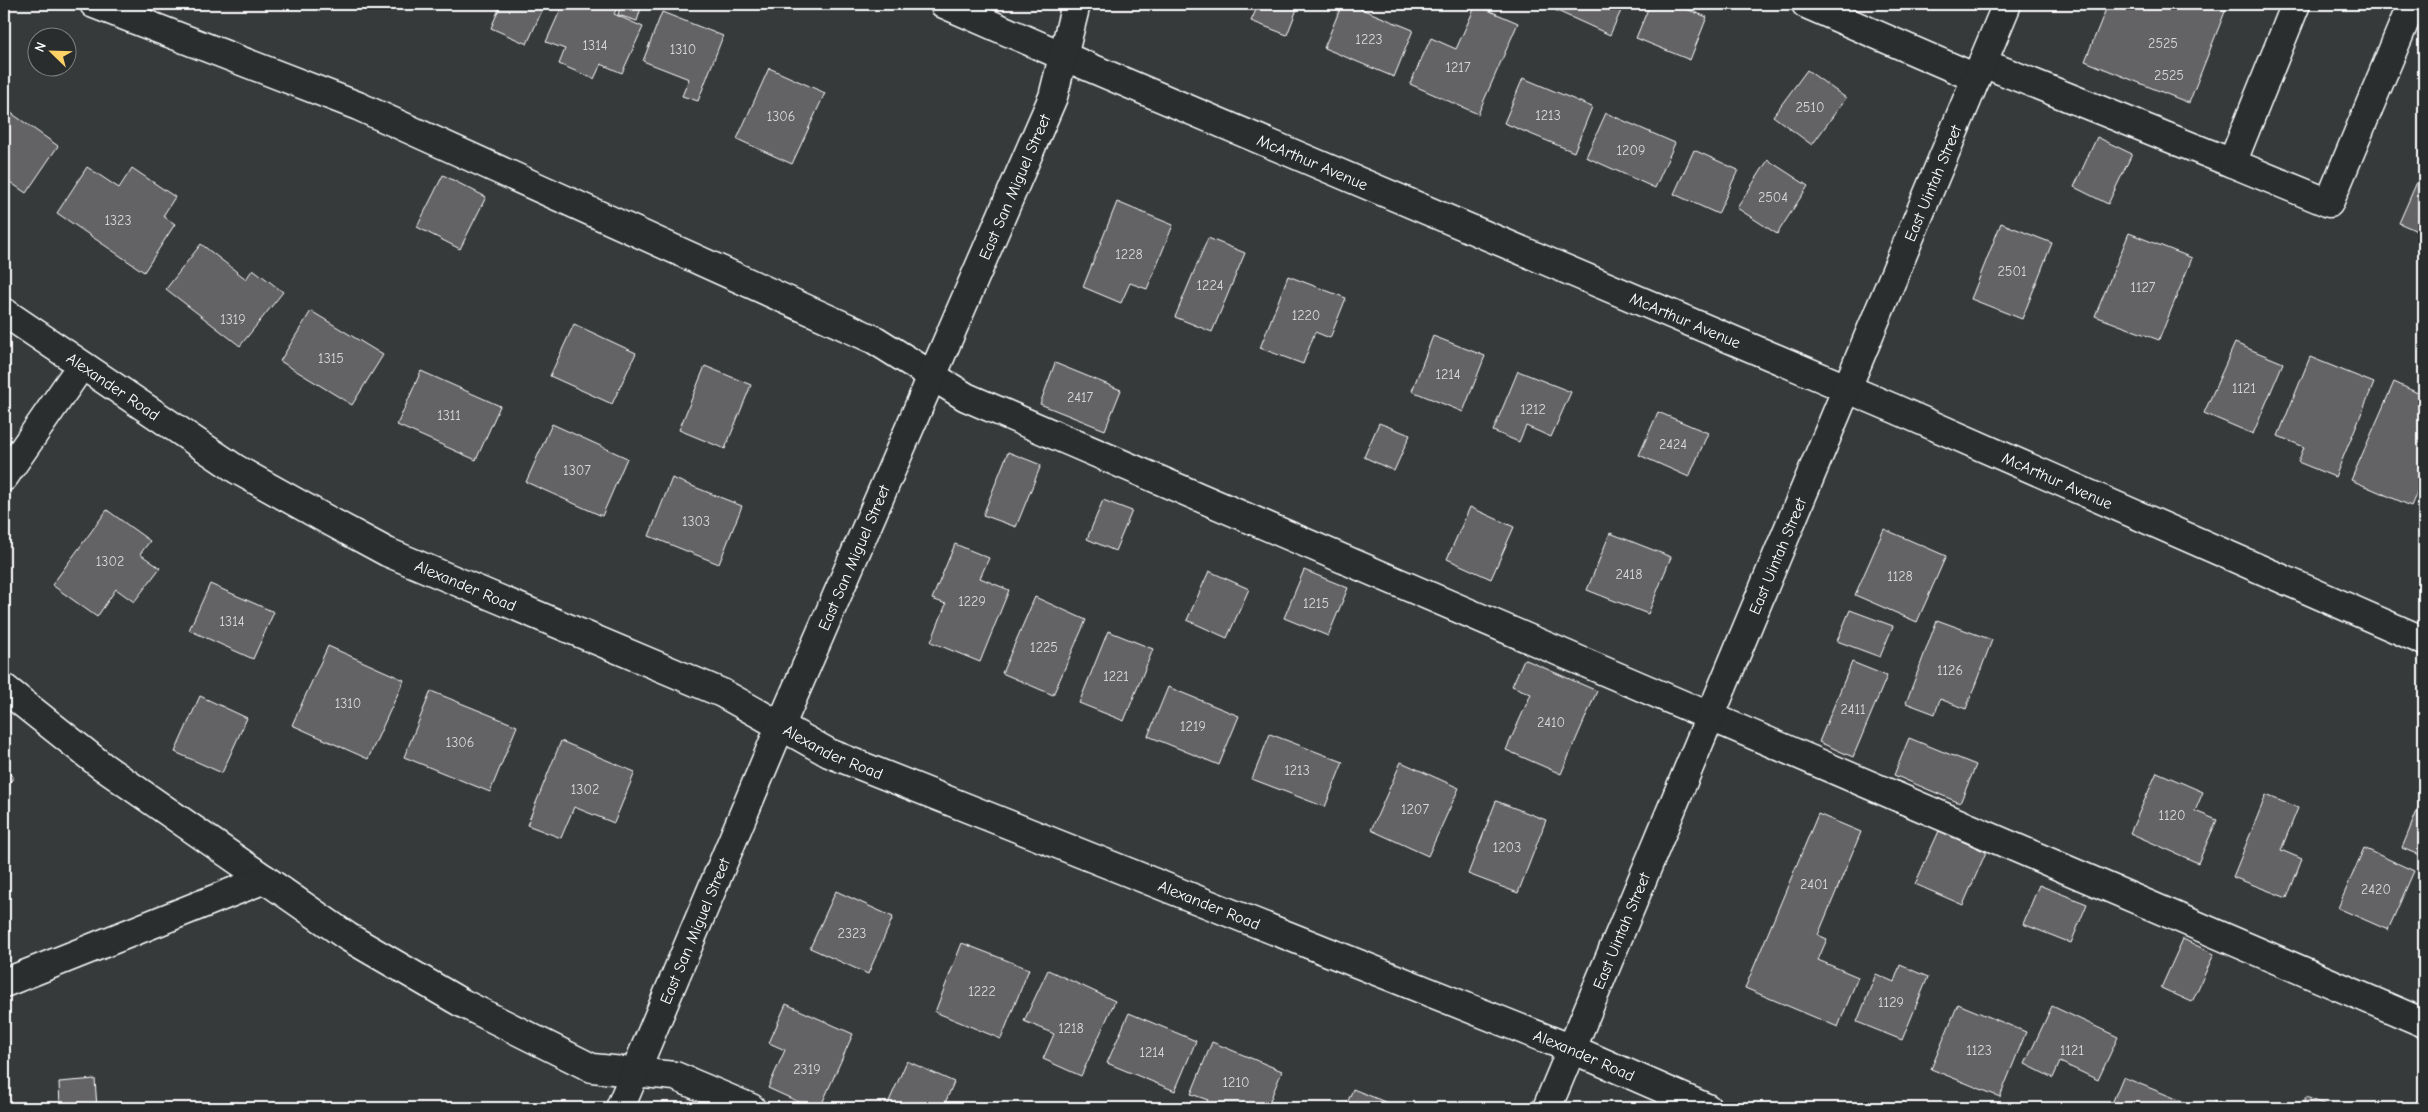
<svg xmlns="http://www.w3.org/2000/svg" width="2428" height="1112" viewBox="0 0 2428 1112" font-family="'Comic Neue',sans-serif">
  <rect width="100%" height="100%" fill="#373a3b"/>
  <filter id="ink" filterUnits="userSpaceOnUse"><feTurbulence type="fractalNoise" baseFrequency=".02" numOctaves="2"/><feDisplacementMap in="SourceGraphic" scale="10" xChannelSelector="R" yChannelSelector="G"/><feConvolveMatrix kernelMatrix="1 2 1 2 8 2 1 2 1" color-interpolation-filters="sRGB"/></filter>
  <g filter="url(#ink)">
    <g fill="#636465" stroke="#fff">
      <path d="M501 4H545L527 44 491 28Z"/>
      <path d="M563 4H619L614 14 643 27 622 73 601 64 594 79 559 64 565 49 546 42Z"/>
      <path d="M621 4 641 8 637 21 618 15Z"/>
      <path d="M1239 4H1299L1287 35 1251 21 1256 10Z"/>
      <path d="M1342 4H1349L1413 30 1394 77 1324 48Z"/>
      <path d="M1558 4H1624L1610 35 1555 10Z"/>
      <path d="M1650 4H1673L1707 17 1690 60 1636 38Z"/>
      <path d="M2108 4H2228L2189 103 2085 61Z"/>
      <path d="M1476 5 1518 23 1478 114 1410 84 1431 38 1456 49Z"/>
      <path d="M662 12 723 36 698 101 682 96 689 79 643 61Z"/>
      <path d="M769 68 825 93 792 164 737 139Z"/>
      <path d="M1807 70 1846 98 1812 145 1773 116Z"/>
      <path d="M1523 78 1592 107 1574 152 1504 123Z"/>
      <path d="M4 108 58 146 26 193 4 178Z"/>
      <path d="M1606 113 1675 143 1655 188 1586 157Z"/>
      <path d="M2097 137 2132 154 2108 204 2074 187Z"/>
      <path d="M1694 150 1738 170 1718 214 1674 194Z"/>
      <path d="M1768 160 1808 186 1777 234 1737 208Z"/>
      <path d="M2424 166V234L2399 223Z"/>
      <path d="M87 167 119 188 132 168 175 197 163 216 175 224 144 272 57 213Z"/>
      <path d="M443 175 486 197 460 249 417 227Z"/>
      <path d="M1117 202 1173 225 1147 289 1130 283 1121 303 1083 287Z"/>
      <path d="M2001 223 2052 243 2022 319 1971 299Z"/>
      <path d="M2129 233 2192 258 2159 340 2095 316Z"/>
      <path d="M1208 238 1245 253 1212 332 1175 317Z"/>
      <path d="M201 244 246 279 253 269 283 292 240 346 166 289Z"/>
      <path d="M1288 276 1346 298 1330 338 1315 332 1303 364 1260 348Z"/>
      <path d="M311 311 383 355 352 405 280 361Z"/>
      <path d="M574 324 636 353 612 404 550 376Z"/>
      <path d="M1433 336 1485 356 1463 412 1412 391Z"/>
      <path d="M2235 343 2283 363 2253 434 2204 413Z"/>
      <path d="M2310 357 2374 383 2335 477 2298 462 2304 447 2278 436Z"/>
      <path d="M1055 363 1121 390 1105 430 1040 404Z"/>
      <path d="M705 366 751 385 725 449 679 430Z"/>
      <path d="M421 371 500 406 476 460 397 425Z"/>
      <path d="M1518 371 1571 392 1551 437 1526 426 1519 442 1493 431Z"/>
      <path d="M2394 382 2424 396V476L2411 506 2351 480Z"/>
      <path d="M1658 412 1708 433 1689 477 1639 455Z"/>
      <path d="M1379 423 1410 435 1394 471 1364 457Z"/>
      <path d="M552 424 627 458 602 516 526 482Z"/>
      <path d="M1008 452 1041 465 1016 527 983 515Z"/>
      <path d="M672 478 742 506 719 564 649 536Z"/>
      <path d="M1103 500 1132 511 1115 551 1087 539Z"/>
      <path d="M1470 507 1514 527 1491 579 1447 559Z"/>
      <path d="M107 510 150 541 140 554 160 568 134 602 116 589 97 617 52 585Z"/>
      <path d="M1884 529 1946 556 1917 622 1855 595Z"/>
      <path d="M1610 533 1671 557 1648 614 1587 590Z"/>
      <path d="M955 544 989 558 980 578 1009 590 980 662 931 642 946 604 932 599Z"/>
      <path d="M1304 570 1348 588 1328 636 1284 618Z"/>
      <path d="M1209 571 1249 589 1227 638 1187 620Z"/>
      <path d="M210 584 274 612 253 659 189 630Z"/>
      <path d="M1035 597 1086 620 1053 695 1002 673Z"/>
      <path d="M1850 610 1893 626 1880 657 1837 641Z"/>
      <path d="M1937 620 1992 640 1966 709 1940 699 1935 714 1906 703Z"/>
      <path d="M1108 631 1153 649 1124 721 1079 703Z"/>
      <path d="M328 646 404 680 368 759 292 725Z"/>
      <path d="M1524 659 1597 691 1561 774 1506 750 1531 694 1512 686Z"/>
      <path d="M1852 662 1887 676 1853 757 1819 742Z"/>
      <path d="M1168 687 1239 716 1219 765 1148 736Z"/>
      <path d="M431 691 517 726 490 792 404 757Z"/>
      <path d="M200 696 247 718 222 773 175 752Z"/>
      <path d="M1270 734 1343 762 1325 807 1252 779Z"/>
      <path d="M1909 738 1976 765 1960 803 1894 775Z"/>
      <path d="M561 741 635 772 614 823 574 807 561 838 527 825Z"/>
      <path d="M1401 762 1459 788 1428 856 1371 830Z"/>
      <path d="M4 769 14 777 4 790Z"/>
      <path d="M2157 772 2203 792 2195 811 2217 820 2198 863 2130 833Z"/>
      <path d="M2424 794V857L2402 848Z"/>
      <path d="M2266 795 2298 808 2281 850 2302 859 2287 898 2233 877Z"/>
      <path d="M1496 801 1546 820 1518 893 1468 874Z"/>
      <path d="M1818 814 1861 832 1818 935 1827 939 1818 960 1858 977 1838 1027 1745 988Z"/>
      <path d="M1939 831 1986 852 1963 905 1915 884Z"/>
      <path d="M2364 848 2414 871 2388 930 2338 908Z"/>
      <path d="M2039 885 2087 904 2071 943 2023 924Z"/>
      <path d="M836 891 893 917 868 974 810 948Z"/>
      <path d="M2183 939 2214 954 2192 1002 2161 988Z"/>
      <path d="M962 943 1029 969 1001 1039 935 1012Z"/>
      <path d="M1900 965 1928 977 1902 1040 1857 1022 1876 974 1894 982Z"/>
      <path d="M1048 970 1115 1001 1081 1076 1043 1059 1054 1034 1024 1021Z"/>
      <path d="M786 1004 853 1034 820 1108H812L768 1088 785 1050 769 1043Z"/>
      <path d="M1958 1004 2026 1032 2000 1097 1931 1069Z"/>
      <path d="M2052 1006 2118 1037 2098 1080 2060 1062 2053 1078 2025 1064Z"/>
      <path d="M1129 1013 1196 1041 1175 1091 1107 1063Z"/>
      <path d="M1212 1042 1282 1071 1267 1108H1204L1208 1100 1191 1094Z"/>
      <path d="M907 1061 954 1082 943 1108H886Z"/>
      <path d="M2123 1077 2189 1104 2187 1108H2110Z"/>
      <path d="M95 1079 97 1108H60L59 1082Z"/>
      <path d="M1353 1089 1400 1108H1345Z"/>
      <path d="M2306 1097 2334 1108H2301Z"/>
      <path d="M2215 1101 2232 1108H2212Z"/>
    </g>
    <g fill="none" stroke-linecap="round" stroke-linejoin="round">
      <g stroke="#fff" stroke-width="31">
        <g id="minor">
          <path d="M94 4 358 106 875 340 966 397 2424 1023"/>
          <path id="s1" d="M944 4 1063 56 1893 408 2424 641"/>
          <path d="M1806 4 1976 78"/>
          <path d="M1983 63 2232 163 2296 4"/>
          <path d="M2232 163 2329 203 2412 4"/>
          <path id="s2" d="M4 312 236 469 324 518 387 552 722 693 829 753 1572 1049 1707 1108"/>
          <path d="M4 477 81 366"/>
          <path d="M4 688 102 766 348 937 460 1002 592 1068 675 1076 751 1108"/>
          <path d="M4 983 265 879"/>
          <path id="s3" d="M620 1108 780 727 1053 97 1076 4"/>
        </g>
      </g>
      <g stroke="#fff" stroke-width="31">
        <g id="major">
          <path id="s4" d="M1547 1108 2007 4"/>
        </g>
      </g>
      <use href="#minor" stroke="#2a2d2e" stroke-width="28"/>
      <use href="#major" stroke="#2a2d2e" stroke-width="28"/>
    </g>
  </g>
  <g text-anchor="middle" stroke-width="4.5" stroke-linejoin="round" paint-order="stroke">
    <g font-size="14" fill="#d8d8d8">
      <text x="1369" y="44">1223</text>
      <text x="2163" y="48">2525</text>
      <text x="595" y="50">1314</text>
      <text x="683" y="54">1310</text>
      <text x="1458" y="72">1217</text>
      <text x="2169" y="80">2525</text>
      <text x="1810" y="112">2510</text>
      <text x="1548" y="120">1213</text>
      <text x="781" y="121">1306</text>
      <text x="1631" y="155">1209</text>
      <text x="1773" y="202">2504</text>
      <text x="118" y="225">1323</text>
      <text x="1129" y="259">1228</text>
      <text x="2012" y="276">2501</text>
      <text x="1210" y="290">1224</text>
      <text x="2143" y="292">1127</text>
      <text x="1306" y="320">1220</text>
      <text x="233" y="324">1319</text>
      <text x="331" y="363">1315</text>
      <text x="1448" y="379">1214</text>
      <text x="2244" y="393">1121</text>
      <text x="1080" y="402">2417</text>
      <text x="1533" y="414">1212</text>
      <text x="449" y="420">1311</text>
      <text x="1673" y="449">2424</text>
      <text x="577" y="475">1307</text>
      <text x="696" y="526">1303</text>
      <text x="110" y="566">1302</text>
      <text x="1629" y="579">2418</text>
      <text x="1900" y="581">1128</text>
      <text x="972" y="606">1229</text>
      <text x="1316" y="608">1215</text>
      <text x="232" y="626">1314</text>
      <text x="1044" y="652">1225</text>
      <text x="1950" y="675">1126</text>
      <text x="1116" y="681">1221</text>
      <text x="348" y="708">1310</text>
      <text x="1853" y="714">2411</text>
      <text x="1551" y="727">2410</text>
      <text x="1193" y="731">1219</text>
      <text x="460" y="747">1306</text>
      <text x="1297" y="775">1213</text>
      <text x="585" y="794">1302</text>
      <text x="1415" y="814">1207</text>
      <text x="2172" y="820">1120</text>
      <text x="1507" y="852">1203</text>
      <text x="1814" y="889">2401</text>
      <text x="2376" y="894">2420</text>
      <text x="852" y="938">2323</text>
      <text x="982" y="996">1222</text>
      <text x="1891" y="1007">1129</text>
      <text x="1071" y="1033">1218</text>
      <text x="1979" y="1055">1123</text>
      <text x="2072" y="1055">1121</text>
      <text x="1152" y="1057">1214</text>
      <text x="807" y="1074">2319</text>
      <text x="1236" y="1087">1210</text>
    </g>
    <g font-size="16" fill="#fff" stroke="#2a2d2e">
      <text dy="6" stroke="none"><textPath href="#s1" startOffset="401">McArthur Avenue</textPath></text>
      <text dy="6" stroke="none"><textPath href="#s4" startOffset="1002">East Uintah Street</textPath></text>
      <text dy="6" stroke="none"><textPath href="#s3" startOffset="1002">East San Miguel Street</textPath></text>
      <text dy="6" stroke="none"><textPath href="#s1" startOffset="806">McArthur Avenue</textPath></text>
      <text dy="6" stroke="none"><textPath href="#s2" startOffset="132">Alexander Road</textPath></text>
      <text dy="6" stroke="none"><textPath href="#s1" startOffset="1211">McArthur Avenue</textPath></text>
      <text dy="6" stroke="none"><textPath href="#s4" startOffset="598">East Uintah Street</textPath></text>
      <text dy="6" stroke="none"><textPath href="#s3" startOffset="598">East San Miguel Street</textPath></text>
      <text dy="6" stroke="none"><textPath href="#s2" startOffset="538">Alexander Road</textPath></text>
      <text dy="6" stroke="none"><textPath href="#s2" startOffset="942">Alexander Road</textPath></text>
      <text dy="6" stroke="none"><textPath href="#s2" startOffset="1348">Alexander Road</textPath></text>
      <text dy="6" stroke="none"><textPath href="#s3" startOffset="192">East San Miguel Street</textPath></text>
      <text dy="6" stroke="none"><textPath href="#s4" startOffset="192">East Uintah Street</textPath></text>
      <text dy="6" stroke="none"><textPath href="#s2" startOffset="1752">Alexander Road</textPath></text>
    </g>
  </g>
  <rect width="2428" height="1112" fill="none" stroke="#2a2d2e" stroke-width="20"/>
  <rect x="10" y="10" width="2408" height="1092" fill="none" stroke="#fff" stroke-width="2" filter="url(#ink)"/>
  <g transform="translate(52 52) rotate(293)"><circle r="24" fill="#2a2d2e" stroke="#7f8182"/>
  <path d="M0-4L9 19L0 12L-9 19Z" fill="#ffd166"/>
  <text y="-8" font-size="14" font-weight="bold" text-anchor="middle" fill="#ffffff">N</text>
  </g>
</svg>
